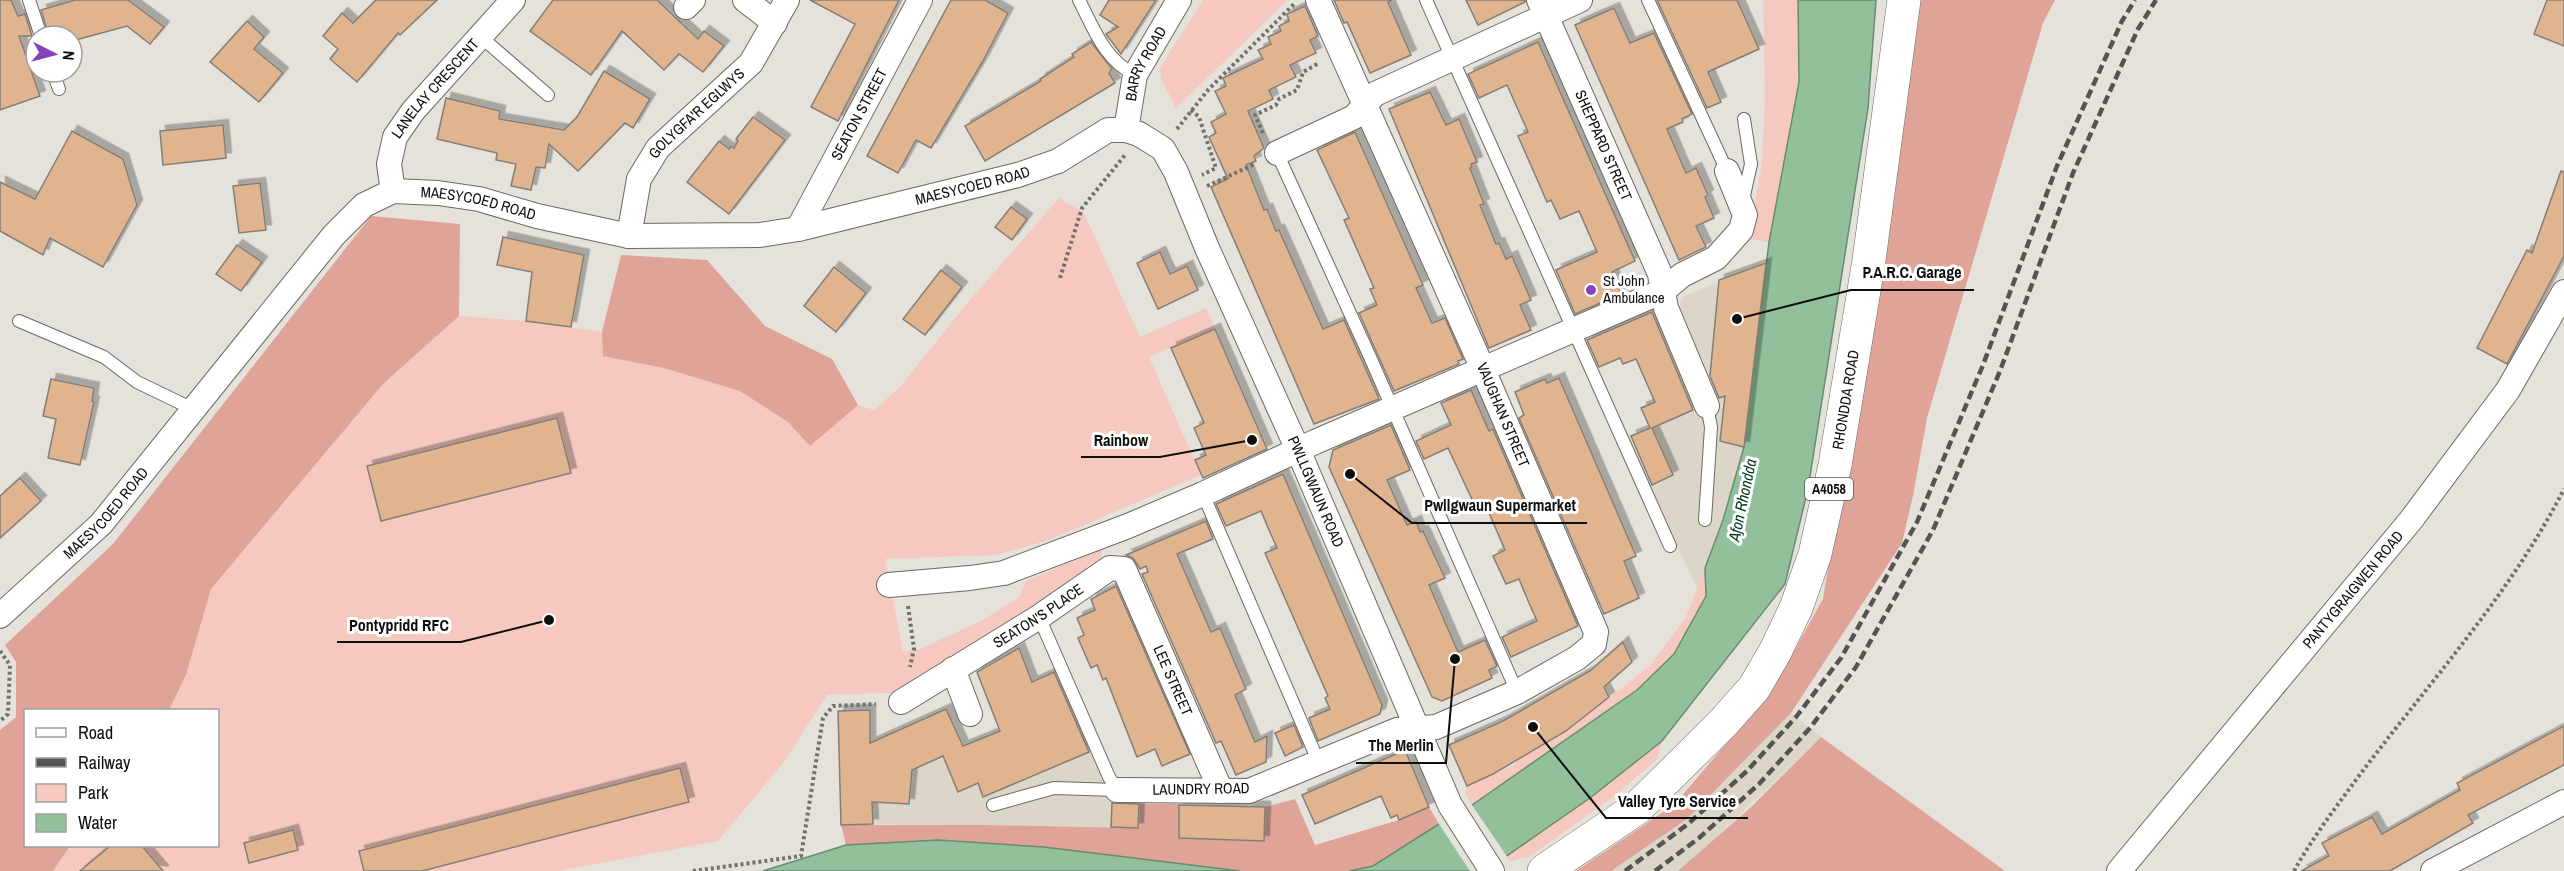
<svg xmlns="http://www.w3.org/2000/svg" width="2564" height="871" viewBox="0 0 2564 871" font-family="'Archivo Narrow',sans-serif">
  <defs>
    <filter id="shadow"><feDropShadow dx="5.5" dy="-5.5" stdDeviation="0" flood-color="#0004"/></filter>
  </defs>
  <rect width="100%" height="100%" fill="#e5e2db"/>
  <g fill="#dbd6c8">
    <path d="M1766 263 1744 447 1723 520 1697 588 1626 438 1707 406 1678 312 1682 297Z"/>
    <path d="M1060 679 1090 752 1109 790 1112 803 1111 827 873 824 871 777 900 776 1000 731 991 708Z"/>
    <path d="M1791 713 1821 737 1686 866 1678 871H1611L1687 819Z"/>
  </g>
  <g fill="#f5c9bf">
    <path d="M1203 0H1288L1176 108 1161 79 1160 68Z"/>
    <path d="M1763 0H1798L1799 82 1769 242 1749 239 1762 163 1765 95Z"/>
    <path d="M1059 198 1084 213 1140 337 1206 308 1215 329 1149 357 1201 475 1046 541 996 555 885 559 903 651 920 649 981 621 1019 597 1026 581 1103 548 1101 558 1036 604 1028 614 917 679 890 693 827 695 784 762 718 841 558 871H53L70 846H218V710H169L186 675 211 589 383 384 459 316 526 321 602 332 874 410 899 388 969 301Z"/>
    <path d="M1705 568 1706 596 1674 654 1637 689 1472 805 1465 794 1467 786 1514 765 1520 758 1566 731 1650 666 1686 617Z"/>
    <path d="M1662 741 1657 759 1617 794 1529 857 1509 861 1506 856 1590 798Z"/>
  </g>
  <g fill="#dfa497">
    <path d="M1921 0H2055L2043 23 1927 418 1913 496 1902 543 1791 713 1687 819 1611 871H1576L1675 804 1774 687 1823 599Z"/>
    <path d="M371 216 460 224 459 316 383 384 211 589 186 675 169 710H26V846H70L53 871H0V730L16 717V662L5 645 113 544Z"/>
    <path d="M621 255 707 260 765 326 832 359 858 405 810 446 788 422 740 391 664 368 603 356 602 332Z"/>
    <path d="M1821 737 2005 871H1678L1750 808Z"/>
    <path d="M1295 799 1315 845 1399 820 1429 807 1439 824 1373 866 1349 871H1240L1044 847 938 840 846 845 841 825H985L1138 828 1139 804H1180L1179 838 1264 841 1265 807Z"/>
  </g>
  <g fill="#91c09b" stroke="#6a8b70" stroke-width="1.5">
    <path d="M1798 0H1876L1868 108 1808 489 1785 584 1662 741 1590 798 1485 871H1349L1373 866 1439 824 1472 805 1637 690 1674 654 1706 596 1705 568 1723 520 1744 447 1769 242 1799 82Z"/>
    <path d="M938 840 1044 847 1240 871H763L846 845Z"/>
  </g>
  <path fill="#e5e2db" d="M1470 802 1508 858 1490 871H1470L1437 821Z"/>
  <g fill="#e0b48e" stroke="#847e78" stroke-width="1.5" filter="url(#shadow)">
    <path d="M0 0H11L18 16 25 14 32 36H19L40 96 0 110Z"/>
    <path d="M75 0H128L164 27 150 44 127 26 72 41V36H49L41 10Z"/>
    <path d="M376 0H437L400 35 398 33 357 82 330 59 338 49 323 36 342 13 353 23Z"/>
    <path d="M553 0H657L698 39 704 31 724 46 703 72 679 54 664 70 622 31 591 75 530 31Z"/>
    <path d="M810 0H899L838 121 811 107 855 24Z"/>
    <path d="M951 0H985L1008 13 983 61 931 148 916 140 898 173 867 156Z"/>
    <path d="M1109 0H1156L1121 54 1106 34 1118 27 1100 15Z"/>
    <path d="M1334 0H1392L1388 2 1411 55 1370 73 1347 22 1344 23Z"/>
    <path d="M1466 0H1525V2L1478 25Z"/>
    <path d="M1657 0H1737L1759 49 1708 72 1721 102 1707 108Z"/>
    <path d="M2547 0H2564V46L2534 34Z"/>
    <path d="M1305 6 1318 36 1310 40 1316 53 1290 65 1296 77 1269 90 1273 99 1248 111 1264 148 1254 156 1256 161 1246 165 1264 210 1267 209 1276 231 1279 230 1323 329 1344 320 1379 399 1314 424 1211 187 1228 179 1209 137 1216 133 1211 122 1226 114 1215 91 1226 86 1223 78 1263 59 1258 50 1271 44 1268 37 1281 31 1279 26 1289 21 1287 14Z"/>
    <path d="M1614 8 1630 43 1654 33 1692 114 1682 119 1683 122 1667 129 1686 173 1696 168 1708 195 1705 197 1714 218 1696 226 1706 247 1679 260 1575 25Z"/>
    <path d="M247 21 264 37 254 49 283 73 259 102 210 62Z"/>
    <path d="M1091 42 1112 69 1109 73 1115 83 985 161 965 126 1041 81 1040 79 1074 57 1072 54Z"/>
    <path d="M1538 42 1635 261 1612 272 1621 294 1575 314 1556 270 1597 252 1579 211 1560 219 1551 200 1547 202 1518 136 1528 132 1507 85 1479 98 1468 74Z"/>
    <path d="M604 71 650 99 633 128 625 123 578 171 549 144 545 168 536 167 531 190 511 186 516 164 496 160 497 153 437 139 446 98 500 111 499 119 564 130 577 117Z"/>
    <path d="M1430 92 1446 125 1459 119 1477 162 1471 164 1472 167 1470 168 1484 204 1480 205 1496 244 1499 243 1506 259 1512 256 1531 300 1520 305 1531 330 1489 348 1389 109Z"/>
    <path d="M753 117 785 140 729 214 687 182 719 141 729 149 731 146 734 148 738 141 736 139Z"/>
    <path d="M223 125 226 158 163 165 160 131Z"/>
    <path d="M72 131 123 159 137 205 103 267 50 238 43 255 0 231V182L35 199Z"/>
    <path d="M1355 132 1423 285 1416 288 1432 323 1445 318 1463 359 1458 361 1459 364 1394 391 1359 313 1377 305 1370 289 1374 288 1344 220 1349 218 1317 150Z"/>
    <path d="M2561 171 2564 172V256L2507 364 2477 348 2527 250 2532 253Z"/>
    <path d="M260 183 266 230 239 233 233 186Z"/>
    <path d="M1011 207 1027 219 1012 240 995 227Z"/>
    <path d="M503 237 584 255 571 327 526 321 532 272 497 265Z"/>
    <path d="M237 245 262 262 241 291 216 274Z"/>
    <path d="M1160 252 1170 274 1187 266 1198 290 1158 309 1137 263Z"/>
    <path d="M1766 263 1744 447 1720 441 1725 396 1719 398 1710 376 1719 280Z"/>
    <path d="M834 267 866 293 836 332 804 306Z"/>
    <path d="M941 270 962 287 925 335 903 319Z"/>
    <path d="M1652 312 1693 410 1652 428 1673 475 1652 485 1631 436 1650 428 1641 408 1655 402 1636 359 1623 364 1620 358 1599 367 1587 340Z"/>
    <path d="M1215 329 1267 449 1203 478 1195 460 1206 455 1194 428 1204 423 1171 348Z"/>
    <path d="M1559 378 1636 556 1624 561 1639 598 1604 614 1519 418 1524 415 1515 392 1545 379 1547 383Z"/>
    <path d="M51 379 94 388 92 401 94 402 80 465 48 458 56 419 43 416Z"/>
    <path d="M1471 390 1489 431 1493 429 1578 626 1511 657 1502 637 1537 621 1529 603 1519 579 1506 584 1493 556 1505 550 1486 506 1477 510 1448 448 1424 459 1416 441 1451 425 1441 403Z"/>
    <path d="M557 418 571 473 381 521 367 466Z"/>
    <path d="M1391 425 1410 470 1387 480 1407 525 1416 521 1420 532 1423 531 1445 578 1429 585 1458 652 1485 640 1497 666 1489 670 1492 678 1442 701 1432 697 1329 467 1333 450Z"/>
    <path d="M1283 474 1382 705 1380 714 1318 741 1309 718 1330 709 1325 698 1328 696 1265 553 1277 548 1269 530 1261 511 1226 526 1216 504Z"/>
    <path d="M20 478 41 501 0 538V496Z"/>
    <path d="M1206 521 1213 539 1177 554 1211 632 1220 628 1246 689 1235 695 1255 742 1267 736 1266 762 1236 775 1221 741 1216 743 1142 574 1148 572 1146 566 1140 569 1133 558 1126 555Z"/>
    <path d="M1116 586 1190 754 1162 766 1155 749 1137 757 1106 678 1103 680 1097 665 1091 668 1078 638 1084 635 1077 618 1095 610 1091 599Z"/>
    <path d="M1623 642 1632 662 1604 687 1609 697 1566 731 1493 774 1467 786 1449 745 1503 721 1590 671Z"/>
    <path d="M1019 648 1032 682 1054 672 1089 752 983 797 978 783 958 792 943 756 912 770 909 804 872 802 873 824 841 825 838 711 870 710V743L946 709 963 746 1000 731 977 672Z"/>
    <path d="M1294 725 1303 747 1285 756 1275 733Z"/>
    <path d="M2564 726V765L2468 815 2473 823 2390 871H2301L2329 856 2322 843 2372 817 2382 834 2460 790 2457 783Z"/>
    <path d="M1405 750 1429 807 1399 820 1397 815 1391 818 1381 796 1315 824 1302 795Z"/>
    <path d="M680 768 689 802 422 871H364L359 851Z"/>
    <path d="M1112 803 1139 804 1138 828 1111 827Z"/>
    <path d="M1179 805 1265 807 1264 841 1179 838Z"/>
    <path d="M293 830 298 850 249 863 244 843Z"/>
    <path d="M110 846H142L163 871H80Z"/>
  </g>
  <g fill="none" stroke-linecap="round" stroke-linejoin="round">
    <g stroke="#6b6962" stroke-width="14">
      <g id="service">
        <path d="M29 0 41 36"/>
        <path d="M1079 0C1094 29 1104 59 1135 75"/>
        <path d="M1426 0 1670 546"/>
        <path d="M1648 0 1727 171"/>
        <path d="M481 37 548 95"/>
        <path d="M53 72 59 89"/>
        <path d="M1277 153 1370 357 1517 692"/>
        <path d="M1743 200 1751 164 1744 119"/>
        <path d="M19 321 104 357 137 382 195 410"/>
        <path d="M1203 494 1319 763"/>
        <path d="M1705 520 1711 427 1707 406"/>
        <path d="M1039 617 1109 777 1117 790"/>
        <path d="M993 805 1054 788 1117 790"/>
      </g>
    </g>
    <g stroke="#6b6962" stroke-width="26">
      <g id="minor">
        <path d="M745 0 775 23"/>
        <path id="s1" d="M1539 0 1660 274 1666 308 1707 406"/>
        <path d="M686 7 693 0"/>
        <path id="s2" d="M1126 130 1135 75 1179 0"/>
        <path d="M1277 153 1354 117 1375 94 1580 0"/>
        <path id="s3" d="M393 191 389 164 395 137 413 111 513 0"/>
        <path id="s4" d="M798 229 920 0"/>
        <path id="s5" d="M629 236 639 179 658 148 751 63 787 0"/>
        <path d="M889 585 970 578 1004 573 1128 526 1203 494 1315 442 1663 291 1682 275 1716 258 1741 230 1745 215 1727 171"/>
        <path id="s6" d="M0 616 101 524 334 235 364 205 393 191 438 193 479 199 537 216 629 236 760 235 798 229 1018 175 1058 161 1108 130H1126L1139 134 1163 149 1176 172 1207 248 1298 450 1450 805 1492 871"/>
        <path d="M953 669 970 714"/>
        <path id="s7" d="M901 702 1039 617 1110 568 1124 569 1221 791"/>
        <path d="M1117 790 1249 791 1397 730 1436 727 1517 692 1577 658 1594 644 1596 632 1478 358 1318 0"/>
        <path id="s8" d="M2119 871 2411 520 2508 390 2564 292"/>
        <path d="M2433 871 2564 802"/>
      </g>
    </g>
    <g stroke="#6b6962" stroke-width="34">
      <g id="primary">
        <path id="s9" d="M1544 871 1637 808 1723 723 1754 688 1775 652 1796 608 1815 554 1835 465 1869 260 1904 0"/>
      </g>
    </g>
    <g stroke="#73716c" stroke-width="4" stroke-dasharray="3 3" stroke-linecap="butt">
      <path d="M1191 110 1199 117 1216 168 1202 175"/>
      <path d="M1177 129 1208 90 1295 3"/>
      <path d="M1263 133 1255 115 1276 105 1279 99 1297 90 1303 72 1319 63"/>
      <path d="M1207 186 1255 164"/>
      <path d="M1060 278 1082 208 1125 155"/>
      <path d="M908 606 914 649 910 667"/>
      <path d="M0 651 10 665 8 714 0 721"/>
      <path d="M693 871 801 856 823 718 833 706 876 704"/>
      <path d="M2294 871C2310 842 2330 815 2350 788 2422 690 2508 599 2564 489"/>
    </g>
    <use href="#service" stroke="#fff" stroke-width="12"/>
    <use href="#minor" stroke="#fff" stroke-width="24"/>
    <use href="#primary" stroke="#fff" stroke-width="33"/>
    <g stroke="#565450" stroke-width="4.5" stroke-dasharray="9 4.5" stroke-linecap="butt">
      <path d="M1625 871 1688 824 1747 771 1796 717 1841 658 1917 522 1983 365 2057 166 2122 21 2135 0"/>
      <path d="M1655 871 1699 838 1759 784 1810 728 1856 667 1933 530 2000 371 2073 173 2138 29 2156 0"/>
    </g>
  </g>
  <circle fill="#8344b9" stroke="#fff" stroke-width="2" cx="1591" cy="290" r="6"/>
  <g text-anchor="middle" stroke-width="6" stroke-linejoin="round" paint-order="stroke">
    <rect fill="#fff" stroke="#575655" stroke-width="1.5" x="1805" y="478" width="48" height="22" rx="4.5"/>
    <g font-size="14" font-weight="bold" fill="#0f0e0c">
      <text x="1829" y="494">A4058</text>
    </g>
    <g font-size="15" fill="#0f0e0c" stroke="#fff">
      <text dy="5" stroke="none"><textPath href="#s2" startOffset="70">BARRY ROAD</textPath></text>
      <text dy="5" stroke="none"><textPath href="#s3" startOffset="118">LANELAY CRESCENT</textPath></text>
      <text dy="5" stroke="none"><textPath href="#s4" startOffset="130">SEATON STREET</textPath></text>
      <text dy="5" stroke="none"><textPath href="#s5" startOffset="146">GOLYGFA'R EGLWYS</textPath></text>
      <text dy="5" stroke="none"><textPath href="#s1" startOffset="159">SHEPPARD STREET</textPath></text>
      <text dy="5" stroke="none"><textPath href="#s6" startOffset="1173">MAESYCOED ROAD</textPath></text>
      <text dy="5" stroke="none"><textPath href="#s6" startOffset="669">MAESYCOED ROAD</textPath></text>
      <text dy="5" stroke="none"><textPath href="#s9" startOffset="585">RHONDDA ROAD</textPath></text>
      <text transform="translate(1503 415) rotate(67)" y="5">VAUGHAN STREET</text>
      <text dy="5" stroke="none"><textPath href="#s6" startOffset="1756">PWLLGWAUN ROAD</textPath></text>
      <text dy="5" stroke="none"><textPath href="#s6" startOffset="148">MAESYCOED ROAD</textPath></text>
      <text dy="5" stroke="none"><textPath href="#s8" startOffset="366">PANTYGRAIGWEN ROAD</textPath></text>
      <text dy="5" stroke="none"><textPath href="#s7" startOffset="162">SEATON'S PLACE</textPath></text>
      <text dy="5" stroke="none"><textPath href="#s7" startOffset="384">LEE STREET</textPath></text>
      <text transform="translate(1201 789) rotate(-1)" y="5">LAUNDRY ROAD</text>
    </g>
    <g font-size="15" fill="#0f0e0c" stroke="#fff" text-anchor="start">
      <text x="1603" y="286">St John<tspan x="1603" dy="17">Ambulance</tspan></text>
    </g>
    <g font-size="16" font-style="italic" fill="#003815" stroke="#fff">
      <text transform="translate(1742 500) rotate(-78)" y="6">Afon Rhondda</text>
    </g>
  </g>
  <path fill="none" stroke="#0f0e0c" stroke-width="2" d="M1737 319L1851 290H1974M1252 440L1160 457H1081M1350 474L1412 523H1587M549 620L461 642H337M1455 659L1446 763H1356M1533 727L1606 818H1748"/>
  <g fill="#0f0e0c" stroke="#fff" stroke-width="2">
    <circle cx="1737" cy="319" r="6"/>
    <circle cx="1252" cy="440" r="6"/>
    <circle cx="1350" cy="474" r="6"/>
    <circle cx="549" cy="620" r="6"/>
    <circle cx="1455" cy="659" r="6"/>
    <circle cx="1533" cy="727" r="6"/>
  </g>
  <g font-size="16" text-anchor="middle" font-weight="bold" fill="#0f0e0c" stroke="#fff" stroke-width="6" stroke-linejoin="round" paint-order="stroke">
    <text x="1912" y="278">P.A.R.C. Garage</text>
    <text x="1121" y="446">Rainbow</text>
    <text x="1500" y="511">Pwllgwaun Supermarket</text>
    <text x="399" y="631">Pontypridd RFC</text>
    <text x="1401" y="751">The Merlin</text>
    <text x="1677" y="807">Valley Tyre Service</text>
  </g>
  <rect x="24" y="709" width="195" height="138" fill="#ffffff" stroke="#9f9f9e" stroke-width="1.5"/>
  <rect x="36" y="728" width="30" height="9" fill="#ffffff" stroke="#9f9f9e" stroke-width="1.5"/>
  <text x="78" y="739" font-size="18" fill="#0f0e0c">Road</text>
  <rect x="36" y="758" width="30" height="9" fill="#565450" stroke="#9f9f9e" stroke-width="1.5"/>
  <text x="78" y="769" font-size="18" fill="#0f0e0c">Railway</text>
  <rect x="36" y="784" width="30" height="18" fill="#f5c9bf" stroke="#9f9f9e" stroke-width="1.5"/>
  <text x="78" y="799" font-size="18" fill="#0f0e0c">Park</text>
  <rect x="36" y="814" width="30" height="18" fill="#91c09b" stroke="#9f9f9e" stroke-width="1.5"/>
  <text x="78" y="829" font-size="18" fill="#0f0e0c">Water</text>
  <g transform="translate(54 54) rotate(96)"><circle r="28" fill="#ffffff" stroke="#9f9f9e" stroke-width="1.5"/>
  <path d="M0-4.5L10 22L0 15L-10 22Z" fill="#8344b9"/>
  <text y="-9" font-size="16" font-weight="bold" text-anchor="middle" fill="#0f0e0c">N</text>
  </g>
</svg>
